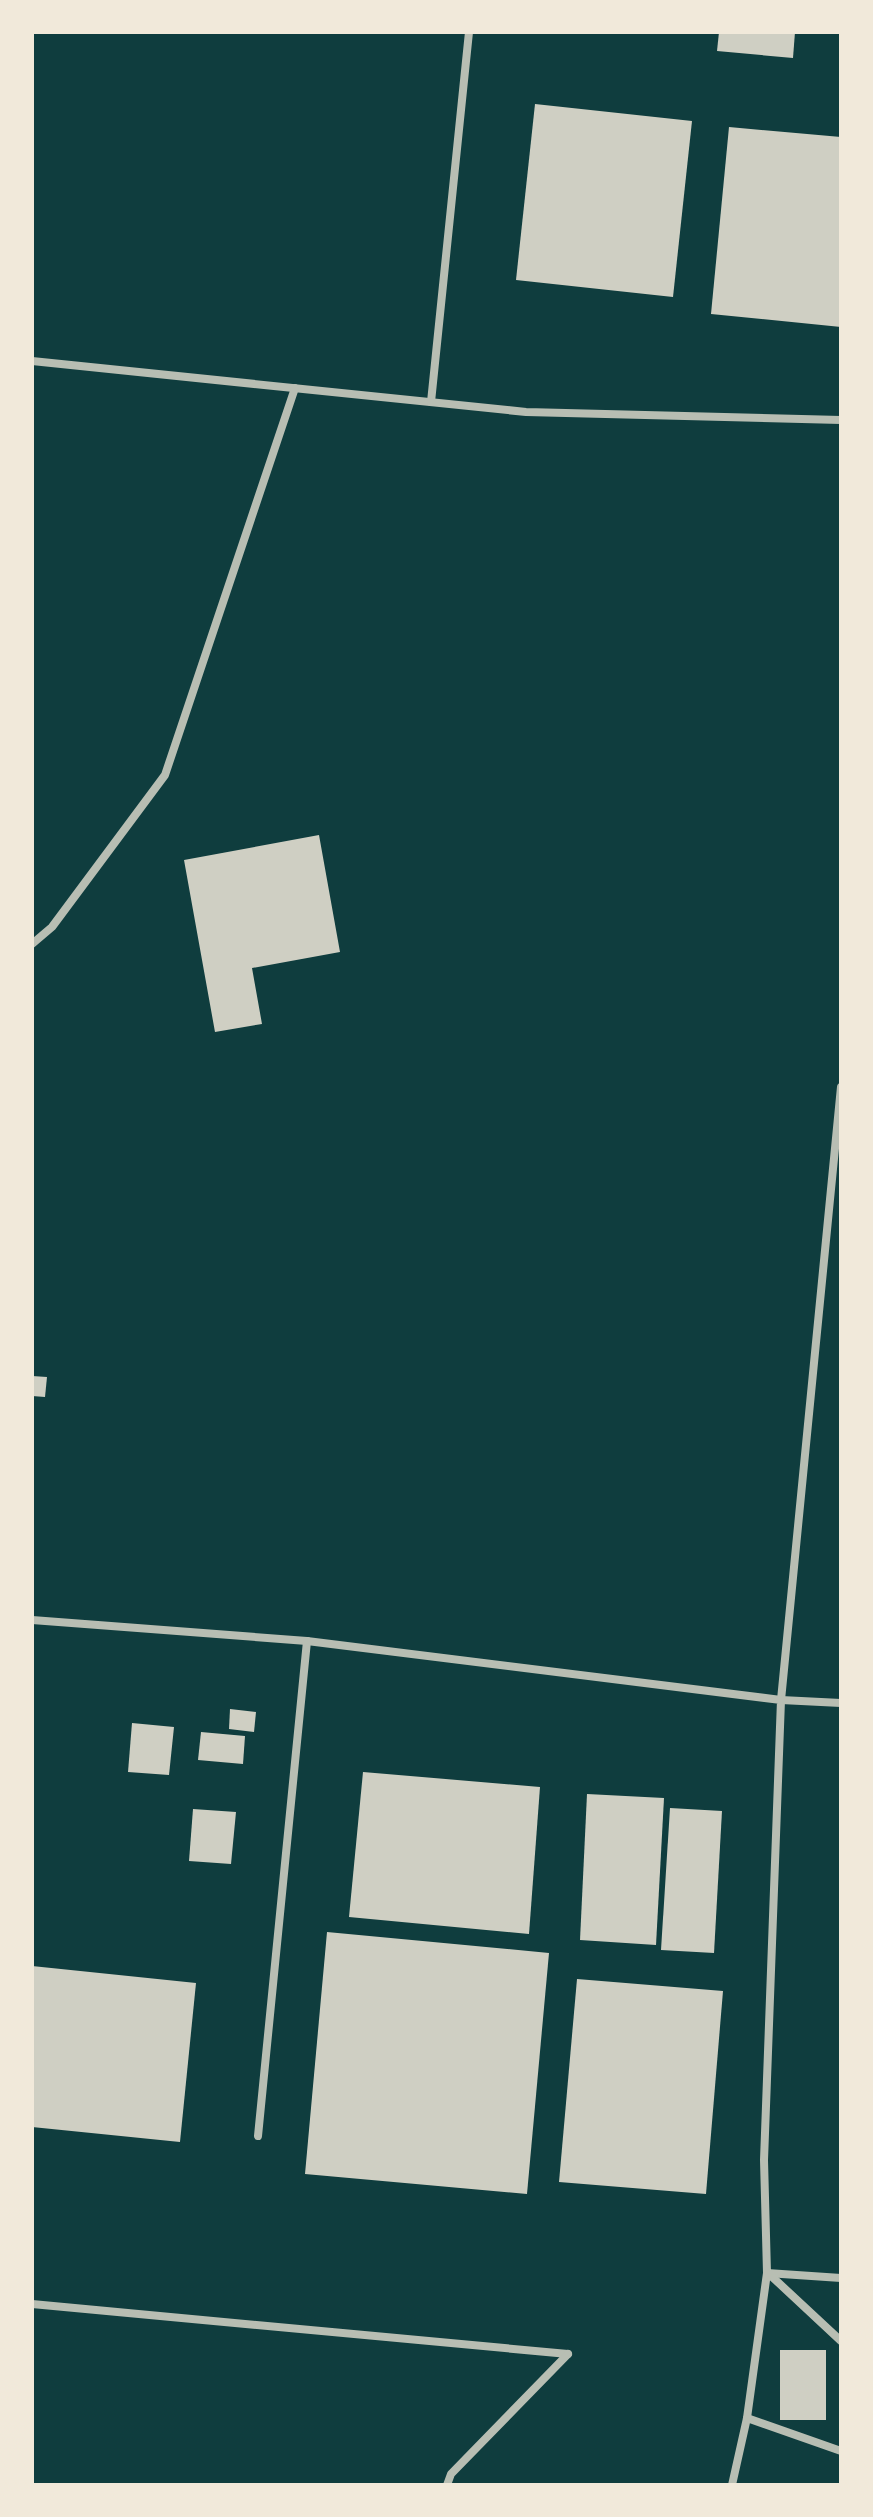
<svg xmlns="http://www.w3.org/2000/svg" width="873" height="2517" viewBox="0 0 873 2517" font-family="'Exo 2',sans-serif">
  <rect width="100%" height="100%" fill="#0f3d3e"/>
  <g fill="#cfcfc3">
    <path d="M719 32H795L793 58 717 51Z"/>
    <path d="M535 104 692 121 673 297 516 280Z"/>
    <path d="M729 127 841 137V327L711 314Z"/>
    <path d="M319 835 340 952 252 968 262 1024 215 1032 184 860Z"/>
    <path d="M32 1376 47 1377 45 1397 32 1396Z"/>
    <path d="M230 1709 256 1712 254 1732 229 1729Z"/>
    <path d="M132 1723 174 1727 169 1775 128 1772Z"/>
    <path d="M201 1732 245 1736 243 1764 198 1760Z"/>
    <path d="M363 1772 540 1787 529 1934 349 1917Z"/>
    <path d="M587 1794 664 1798 656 1945 580 1940Z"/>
    <path d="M670 1808 722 1811 714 1953 661 1950Z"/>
    <path d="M193 1809 236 1812 231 1864 189 1861Z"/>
    <path d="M327 1932 549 1953 527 2194 305 2174Z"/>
    <path d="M32 1966 196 1983 180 2142 32 2127Z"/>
    <path d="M577 1979 723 1991 706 2194 559 2182Z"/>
    <rect x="780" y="2350" width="46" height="70"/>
  </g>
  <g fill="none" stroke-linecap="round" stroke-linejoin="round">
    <g stroke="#b8beb3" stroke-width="8">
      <path d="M32 361 526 412 841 420"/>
      <path d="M431 402 469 32"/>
      <path d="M32 944 52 927 165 775 295 388"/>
      <path d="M841 1087 781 1700 841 1703"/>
      <path d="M32 1620 307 1641 781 1700 764 2160 767 2273 841 2278"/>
      <path d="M258 2136 307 1641"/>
      <path d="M768 2273 841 2341"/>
      <path d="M32 2304 568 2354"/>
      <path d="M747 2418 841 2451"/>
      <path d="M447 2485 451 2474 568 2354"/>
      <path d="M732 2485 747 2418 767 2273"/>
    </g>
  </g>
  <rect width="873" height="2517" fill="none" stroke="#f1e9da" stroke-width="68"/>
</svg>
